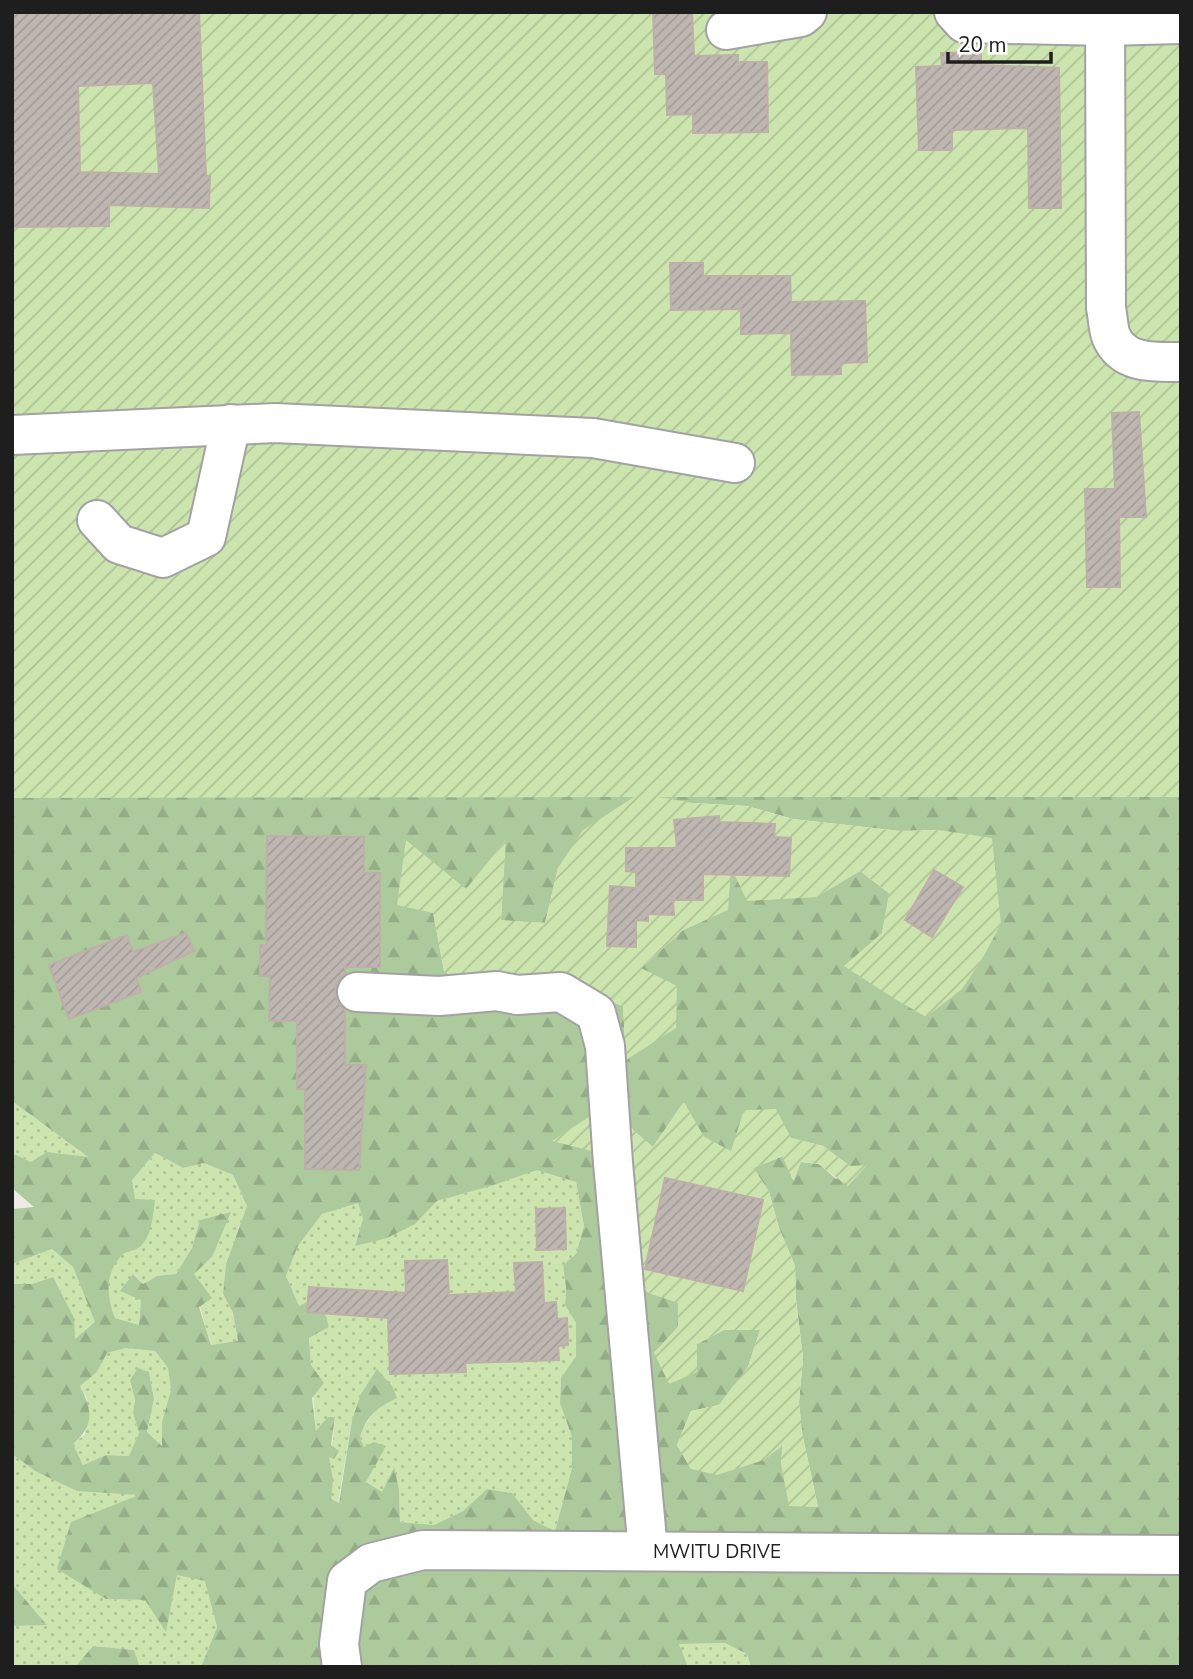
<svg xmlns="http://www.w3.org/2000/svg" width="1193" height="1679" viewBox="0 0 1193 1679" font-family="'Nunito Sans',sans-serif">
  <defs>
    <pattern id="grass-dots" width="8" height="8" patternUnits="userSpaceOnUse" patternTransform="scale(1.75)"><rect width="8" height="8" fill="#cce4ae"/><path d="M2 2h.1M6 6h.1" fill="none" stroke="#afc395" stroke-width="1.8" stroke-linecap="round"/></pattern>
    <pattern id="forest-firs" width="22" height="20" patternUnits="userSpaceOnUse" patternTransform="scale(1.75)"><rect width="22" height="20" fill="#adca9c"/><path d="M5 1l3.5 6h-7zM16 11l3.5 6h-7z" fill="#94ad86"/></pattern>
    <pattern id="garden-furrows" width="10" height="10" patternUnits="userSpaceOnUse" patternTransform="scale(1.75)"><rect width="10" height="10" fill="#cce4ae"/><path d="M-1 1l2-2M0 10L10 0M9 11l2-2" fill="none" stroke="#afc395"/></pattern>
    <pattern id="building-hatch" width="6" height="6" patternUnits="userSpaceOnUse" patternTransform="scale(1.75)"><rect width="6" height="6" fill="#beb6b1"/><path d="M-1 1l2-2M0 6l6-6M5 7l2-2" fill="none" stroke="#a39c98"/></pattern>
  </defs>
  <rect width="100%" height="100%" fill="#eeeae4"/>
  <g fill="url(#grass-dots)">
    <path d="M12 1101 89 1158 31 1162 12 1153Z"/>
    <path d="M155 1153 183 1168 204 1163 233 1175 247 1206 226 1264 223 1294 233 1313 238 1341 212 1346C203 1322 198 1299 194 1274L212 1257 200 1220 192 1248 176 1274 157 1276 143 1284 134 1274 141 1300 139 1325 115 1318C107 1298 103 1267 124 1253 128 1250 135 1249 140 1247L132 1180Z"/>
    <path d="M537 1169 576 1182 584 1226 576 1254 563 1265 566 1288 565 1305 576 1323V1356L561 1378 560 1403 572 1437V1468L555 1531 533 1520 512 1493 487 1489 463 1511 434 1525 400 1522 399 1489 393 1468 382 1493 366 1482 385 1446 364 1447 360 1438 363 1427 379 1407 352 1420 338 1503 331 1499 328 1456 333 1440 335 1418 316 1432 309 1338 329 1327 319 1295 299 1306 286 1276 298 1246 322 1214 358 1202 363 1219 355 1245 414 1224 437 1201 491 1186Z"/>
    <path d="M52 1249 73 1267 96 1323 74 1340 53 1277 32 1284H12V1264Z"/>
    <path d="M126 1348 155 1351 168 1368 171 1390 162 1422V1446L147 1432 154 1399 149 1372 130 1380 135 1400 133 1413 139 1433 129 1456 106 1455 83 1465 73 1444 85 1434 87 1399 80 1386 97 1372 107 1353Z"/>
    <path d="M12 1454 35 1471 140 1495 106 1599 145 1600 166 1630 177 1574 206 1581 217 1627 201 1667H140L134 1650 93 1646 75 1667H12V1626L47 1625 12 1584Z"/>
    <path d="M725 1643 747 1654 751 1667H688L678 1644Z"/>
  </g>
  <g fill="url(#forest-firs)" fill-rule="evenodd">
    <path d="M1181 650V1667H751L747 1654 725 1643 679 1644 688 1667H201L217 1627 205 1581 177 1575 166 1632 145 1600 106 1599 57 1569 71 1522 139 1495 77 1491 35 1471 12 1454V1284H32L53 1277 74 1318 75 1339 95 1322 73 1267 52 1249 12 1264V1209L34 1207 12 1188V1153L31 1162 47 1152 88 1157 12 1101V694ZM693 803 747 806 793 819 900 831 939 830 895 999 882 933 890 894 860 871 816 897 731 866 727 910 683 930 641 968 626 1059 623 1006 577 990 444 971 433 912 467 889 505 841 501 921 545 923 558 868ZM683 1103 704 1137 732 1152 791 1138 823 1146 850 1166 836 1179 819 1164 800 1162 793 1180 783 1156 753 1168 769 1192 779 1228 795 1266 796 1300 803 1358 799 1402 802 1433 818 1507 781 1464 783 1445 691 1469 677 1445 691 1411 719 1405 748 1367 760 1330H724L697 1344 654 1353 678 1327V1302L652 1294 610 1273 599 1152 583 1122 610 1104 634 1131 653 1147ZM155 1153 183 1168 204 1163 233 1175 247 1206 226 1264 223 1294 233 1313 238 1341 211 1345 199 1307 212 1298 194 1274 212 1257 231 1212 200 1220 192 1248 176 1274 157 1276 143 1284 133 1274 120 1291 141 1300 139 1325 115 1318C107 1297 104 1275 121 1256 125 1251 135 1251 140 1247 152 1236 153 1215 155 1200L135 1199 132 1180ZM537 1170 576 1182 584 1226 576 1254 563 1265 566 1288 565 1305 576 1323V1356L561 1378 560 1403 572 1437V1468L555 1531 533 1520 512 1493 487 1489 463 1511 434 1525 400 1522 399 1489 394 1467 382 1492 366 1482 386 1446 374 1442 364 1447 360 1438C365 1417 378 1407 397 1398L392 1386 377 1369 361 1394 352 1420 339 1503 331 1499 333 1480 329 1457 334 1459 339 1451 331 1445 335 1417H328L316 1431 312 1398 324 1383 311 1365 309 1338 329 1327 320 1295 299 1306 286 1276 298 1246 322 1214 358 1203 363 1219 355 1246 387 1238 415 1224 437 1201 491 1186ZM126 1348 155 1351 168 1368 171 1390 162 1422V1446L147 1432 154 1399 149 1372 138 1368 130 1380 135 1400 133 1413 139 1433 129 1456 106 1455 83 1465 73 1444C95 1425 92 1410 80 1386L97 1372 107 1353Z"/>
    <path d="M12 1584 47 1625 12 1626Z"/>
    <path d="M93 1646 134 1650 140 1667H75Z"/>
  </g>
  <g fill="url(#garden-furrows)">
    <path d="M12 12H1181V797H659L693 803 747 806 793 819 900 831 939 830 992 838 1001 924 981 961 962 989 926 1017 895 999 844 966 882 933 889 893 860 871 816 897 747 901 731 867 728 910 683 930 641 968 677 986 676 1028 626 1060 623 1006 577 990 471 995 444 971 433 913 397 905 406 840 466 889 506 840 501 920 545 923 558 868 583 830 634 797 12 798Z"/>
    <path d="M684 1102 704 1137 731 1151 744 1110 776 1109 791 1138 823 1146 850 1166 867 1165 848 1186 818 1164 801 1162 794 1181 782 1156 754 1168 769 1192 779 1228 795 1266 796 1300 803 1358 799 1402 802 1433 818 1507 789 1506 781 1464 782 1446 764 1460 717 1475 691 1469 677 1445 691 1411 719 1405 748 1367 760 1330H724L697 1344V1372L669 1384 654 1353 678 1327V1303L652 1294 610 1273 600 1153 552 1141 610 1103 634 1131 653 1147Z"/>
  </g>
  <g fill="url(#building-hatch)" stroke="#beb0a8" stroke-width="2" fill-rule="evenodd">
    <path d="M12 12H199L206 176H210L209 208 109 205V226L12 227ZM153 83 159 174 80 172 78 86Z"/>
    <path d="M653 12H692L694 56 738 55V62H767L768 132 693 133V114L667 115 666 74H655Z"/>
    <path d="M981 52V65L1059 68 1061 208H1029L1028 128 952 130V150H919L916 67 942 66 941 53Z"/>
    <path d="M670 263H703V276H790L791 302 865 301 867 362 841 363V374L792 375 791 333 741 334V309L671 310Z"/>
    <path d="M1139 412 1146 517H1119L1120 587H1087L1085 489H1115L1112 413Z"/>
    <path d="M719 816V822L775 824 774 837 791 838 789 876 703 874V900H673L674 915 648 914V921L636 920V947L607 946 610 886 636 888V872L626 871V848H677L674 820Z"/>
    <path d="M267 836 364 837V873H380V967H345V974L338 981 335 990 337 1001 345 1010V1065H366L359 1170 305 1169V1089H297V1021H269L270 976H260V945H266Z"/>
    <path d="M934 870 963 887 932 937 905 920Z"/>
    <path d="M186 933 194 951 136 978 141 992 69 1019 49 965 127 935 133 952Z"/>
    <path d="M665 1178 763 1200 743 1291 645 1269Z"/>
    <path d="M565 1208 566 1249 537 1250 536 1209Z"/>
    <path d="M447 1260 449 1295 516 1292 514 1263 542 1262 544 1303 556 1302 557 1319 567 1318 568 1345 558 1346 559 1360 465 1363 466 1372 390 1374 388 1318 307 1312 309 1287 406 1293 405 1261Z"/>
  </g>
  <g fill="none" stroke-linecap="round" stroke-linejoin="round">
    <g stroke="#a2a2a2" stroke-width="42">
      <g id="minor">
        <path d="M954 12 964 23 1105 26 1181 24"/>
        <path d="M1105 12 1106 308C1108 317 1108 328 1111 336 1123 365 1155 362 1181 362"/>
        <path d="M726 30 801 17 807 12"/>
        <path d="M12 435 275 423 593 438 735 463"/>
        <path d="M97 520 119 544 163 558 206 537 231 424"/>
        <path d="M357 992 439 996 497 991 517 995 561 992 596 1013 605 1046 613 1163 648 1551"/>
        <path d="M342 1667 339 1644 347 1581 371 1563 423 1550 1181 1555"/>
      </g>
    </g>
    <use href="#minor" stroke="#fff" stroke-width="38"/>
  </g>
  <g text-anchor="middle" stroke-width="6" stroke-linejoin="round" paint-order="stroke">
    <g font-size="19" fill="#1e1e1e" stroke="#fff">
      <text x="717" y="1558">MWITU DRIVE</text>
    </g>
  </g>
  <rect width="1193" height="1679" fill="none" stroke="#1e1e1e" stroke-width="28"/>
  <path d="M948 52v10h103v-10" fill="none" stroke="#1e1e1e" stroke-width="3.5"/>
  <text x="958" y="52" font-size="21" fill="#1e1e1e" stroke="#ffffff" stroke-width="5" paint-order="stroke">20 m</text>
</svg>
